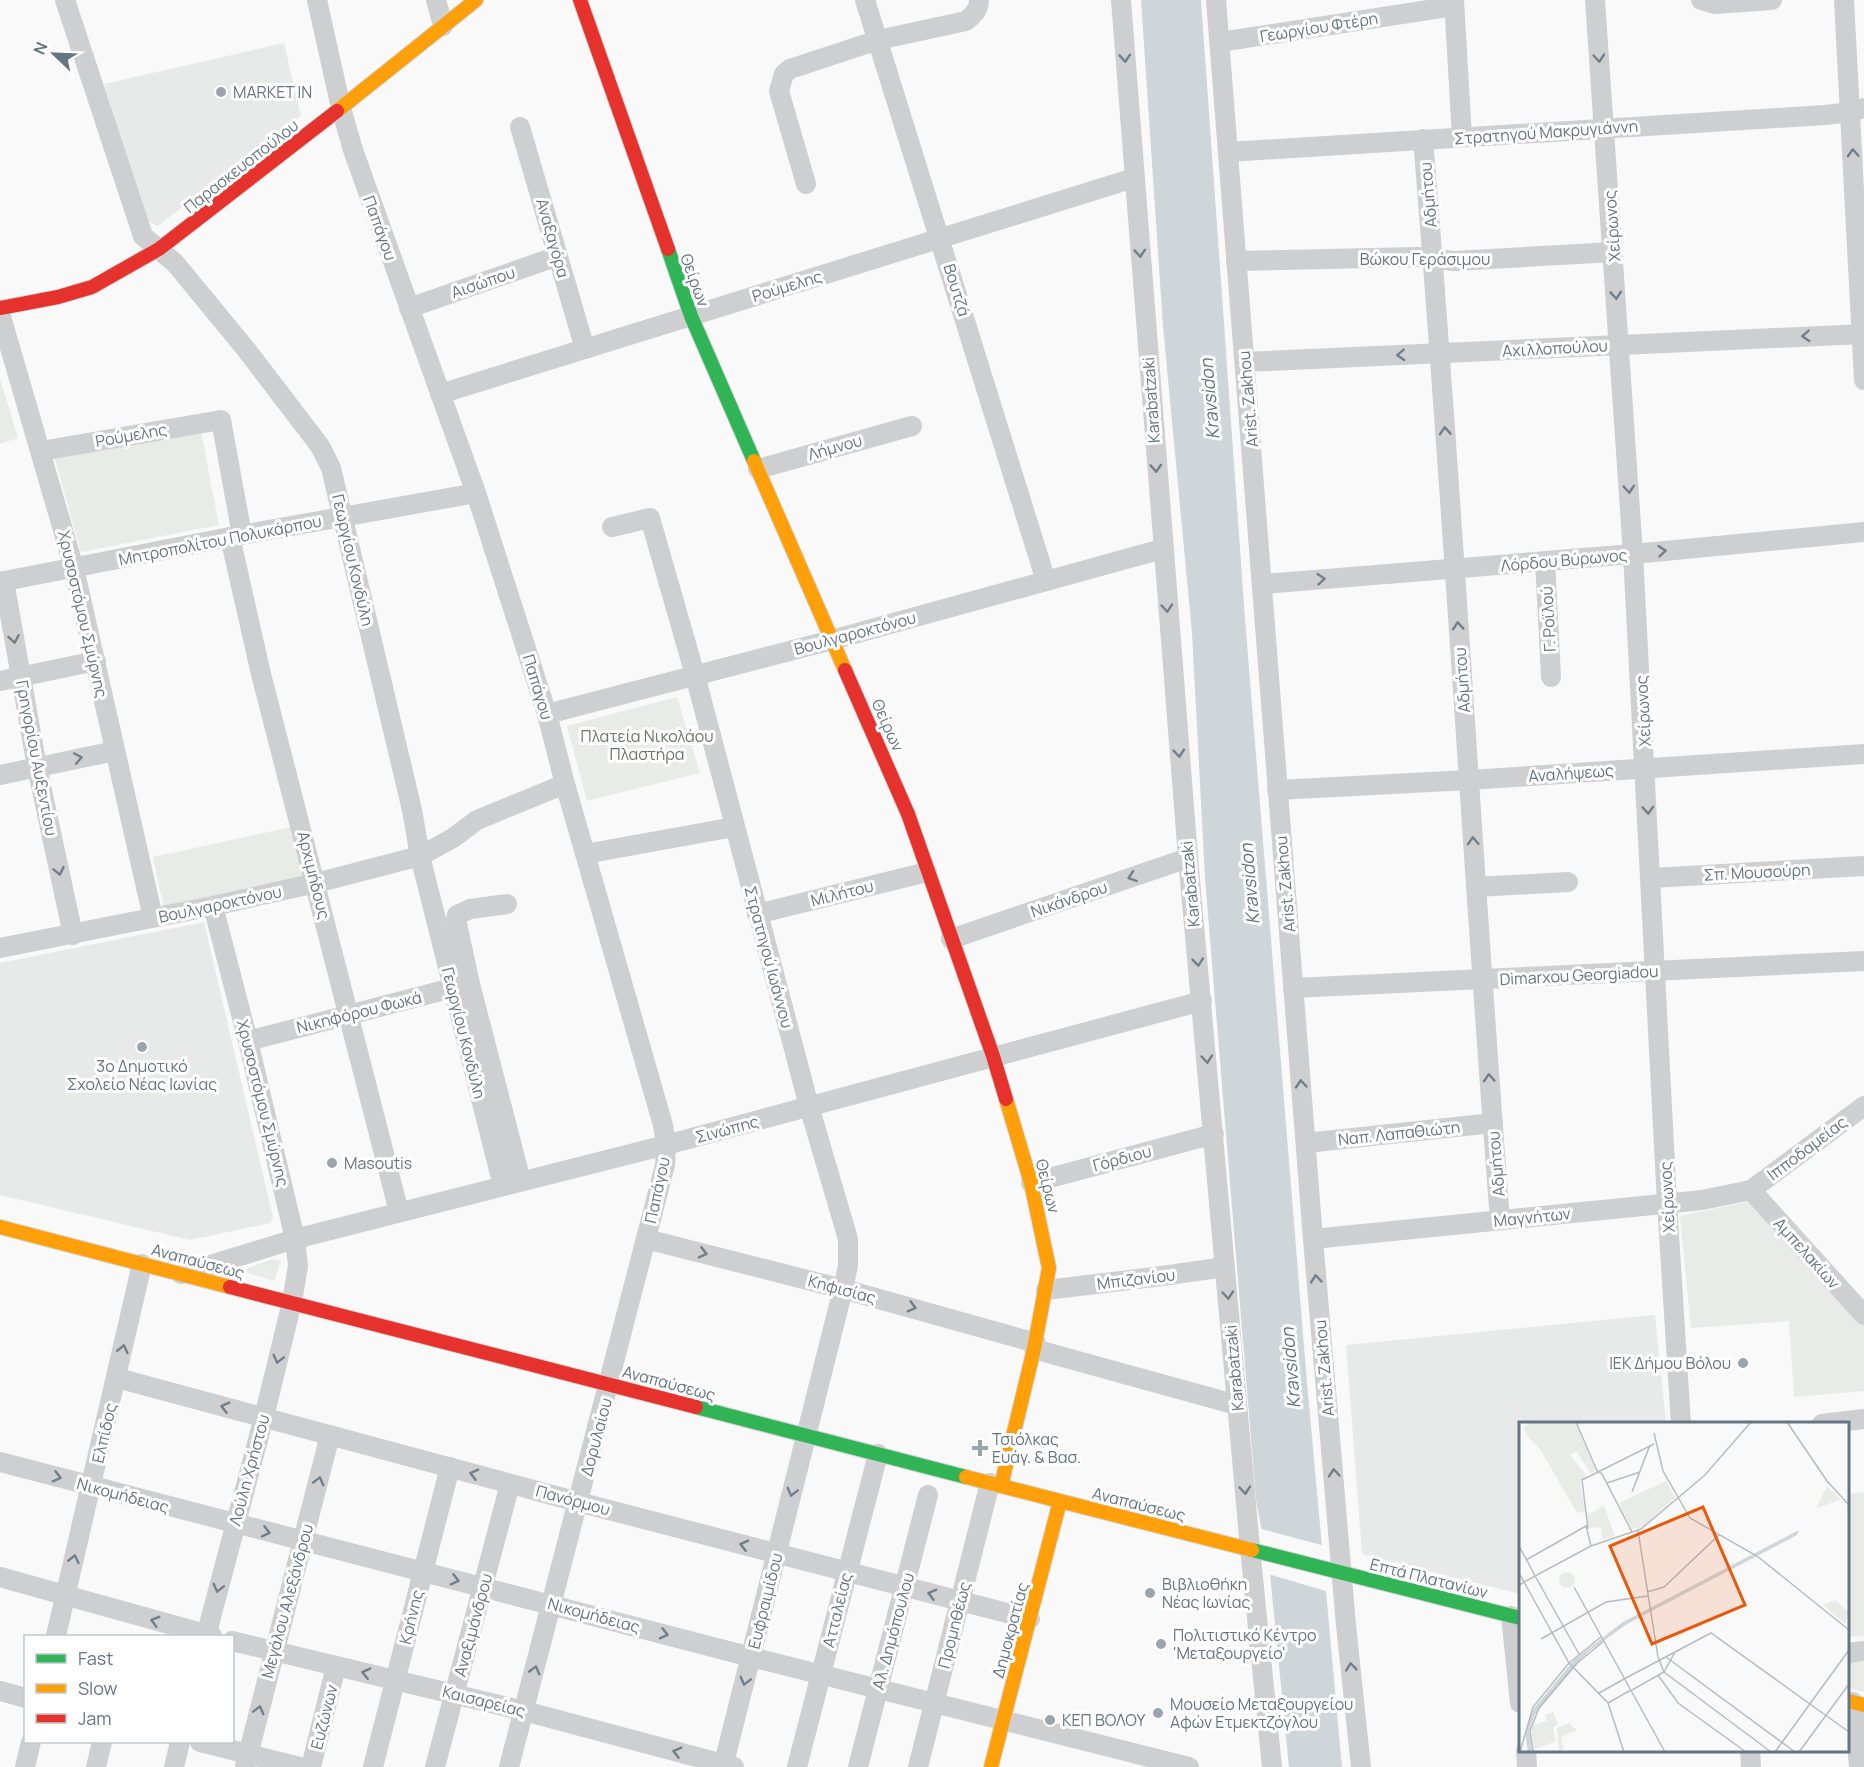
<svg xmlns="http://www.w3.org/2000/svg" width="1864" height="1767" viewBox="0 0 1864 1767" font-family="Manrope,sans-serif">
  <rect width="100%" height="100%" fill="#f9f9f9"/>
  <g fill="#e8e9e9">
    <path d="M284 43 301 116 158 226 145 220 104 84Z"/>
    <path d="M204 922 273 1218 270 1223 190 1240 0 1195V963Z"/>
    <path d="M1655 1315 1666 1423 1520 1424V1594L1362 1554 1346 1345Z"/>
  </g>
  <g fill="#e8ebe6">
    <path d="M0 379 18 438 0 444Z"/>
    <path d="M200 426 219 525 81 552 53 452Z"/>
    <path d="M677 697 700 773 587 801 567 726Z"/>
    <path d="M297 826 308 878 164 909 153 857Z"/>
    <path d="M1755 1200 1864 1323V1391L1794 1397 1789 1321 1691 1328 1680 1216Z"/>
    <path d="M273 1259 281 1261 274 1281 245 1272 248 1268Z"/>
    <path d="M1864 1492V1636L1848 1637V1494Z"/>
    <path d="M1864 1661V1692L1848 1688V1662Z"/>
  </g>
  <path fill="#ced6d9" d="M1141 0H1201L1245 619 1306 1371 1342 1767H1289L1270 1574 1256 1500 1205 878 1192 633 1163 326Z"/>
  <path fill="#f9f9f9" d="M1258 1528 1325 1546 1329 1592 1268 1574Z"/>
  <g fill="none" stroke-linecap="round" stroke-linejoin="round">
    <g stroke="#d5d6d7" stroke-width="16">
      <g id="fast">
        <path d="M668 249 691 316 754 461"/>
        <path d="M696 1407 966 1477"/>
        <path d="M1252 1550 1520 1618"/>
      </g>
    </g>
    <g stroke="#d5d6d7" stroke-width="16">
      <g id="slow">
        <path d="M337 111 476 0"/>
        <path d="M754 461 845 670"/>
        <path d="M0 1227 230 1287"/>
        <path d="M966 1477 1252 1550"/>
        <path d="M1001 1486 1034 1349 1049 1268 1031 1183 1006 1099"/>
        <path d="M1848 1701 1864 1705"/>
        <path d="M991 1767 1060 1501"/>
      </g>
    </g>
    <g stroke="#d5d6d7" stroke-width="16">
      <g id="jam">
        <path d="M580 0 668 249"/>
        <path d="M0 308 58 297 92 287 159 249 337 111"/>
        <path d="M845 670 908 814 993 1056 1006 1099"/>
        <path d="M230 1287 696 1407"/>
      </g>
    </g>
    <g stroke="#cecfd0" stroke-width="20">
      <path d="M65 0 143 236 175 263 245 348 320 446 331 468 412 810 420 856 503 1186"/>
      <path d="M317 0 341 108 353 150 476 493 547 714 565 784 663 1125 666 1145 665 1165 509 1767"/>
      <path d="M436 0 443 26"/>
      <path d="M865 0 1046 581"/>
      <path d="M1121 0 1188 858 1250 1548 1272 1767"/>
      <path d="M1216 0 1313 1239 1346 1625 1361 1767"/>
      <path d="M1454 0 1462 137"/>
      <path d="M1595 0 1633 554 1667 1203 1681 1424"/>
      <path d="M1701 0 1715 4 1772 0"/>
      <path d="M1844 0 1864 380"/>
      <path d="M1220 42 1454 6"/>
      <path d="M520 127 585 349"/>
      <path d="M1423 139C1453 499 1472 860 1500 1220"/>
      <path d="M1228 152 1825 115 1851 112 1864 108"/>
      <path d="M806 184 779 91 784 74 790 69 878 40 966 21C973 15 979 10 979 0"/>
      <path d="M1236 261 1418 257 1454 261 1613 252"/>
      <path d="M409 308 558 256"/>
      <path d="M0 313 74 568 153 918"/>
      <path d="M1245 362 1864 334"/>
      <path d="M440 394 1134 178"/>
      <path d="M41 451 221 420 242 535"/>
      <path d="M758 469 912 426"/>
      <path d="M612 527 650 518 695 675 809 1106 848 1239V1266L843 1289 723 1767"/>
      <path d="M230 537 261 674 399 1212"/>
      <path d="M1545 561 1551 677"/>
      <path d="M4 581 37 767 73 935"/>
      <path d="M0 582 230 537 476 493"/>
      <path d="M1263 584 1633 554 1864 532"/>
      <path d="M0 681 96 661"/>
      <path d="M547 714 832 640 1162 549"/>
      <path d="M0 775 115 751"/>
      <path d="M1277 790 1469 780 1864 754"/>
      <path d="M585 854 734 827"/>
      <path d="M1651 878 1864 866"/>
      <path d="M1476 887 1568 882"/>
      <path d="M507 904 470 909 457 915 456 919 470 984 521 1181"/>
      <path d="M757 914 927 872"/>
      <path d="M951 939 1188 858"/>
      <path d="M0 948 213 906 316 883 420 856 453 838 477 820 565 784"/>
      <path d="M1293 988 1864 961"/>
      <path d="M248 1041 464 985"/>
      <path d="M1306 1143 1493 1123"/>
      <path d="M1031 1183 1214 1134"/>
      <path d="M1751 1190 1864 1315"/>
      <path d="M646 1239 843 1289 1036 1343"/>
      <path d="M1313 1239 1702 1200 1751 1190 1864 1106"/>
      <path d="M181 1274 295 1239 666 1145 1202 1001"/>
      <path d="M1046 1290 1162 1276 1225 1267"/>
      <path d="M1034 1349 1237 1405"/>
      <path d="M117 1378 578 1502 1030 1619"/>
      <path d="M1822 1424 1864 1419"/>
      <path d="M0 1462 751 1657 1189 1767"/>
      <path d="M0 1577 212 1636"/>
      <path d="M1511 1616 1520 1703"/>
      <path d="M56 1636 142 1264"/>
      <path d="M206 1636 264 1417 292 1302 298 1266 295 1239 248 1041 213 906"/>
      <path d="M232 1641 524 1711 734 1767"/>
      <path d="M1848 1653 1864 1651"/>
      <path d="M0 1691 26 1698"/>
      <path d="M1853 1702 1859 1767"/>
      <path d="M200 1742 300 1767"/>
      <path d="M1526 1750 1527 1767"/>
      <path d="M1750 1750 1751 1767"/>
      <path d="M25 1767 31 1742"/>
      <path d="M96 1767 102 1742"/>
      <path d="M174 1767 180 1742"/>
      <path d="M245 1767 330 1435"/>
      <path d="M311 1767 336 1666"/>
      <path d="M373 1767 450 1467"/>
      <path d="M435 1767 510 1484"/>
      <path d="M797 1767 878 1454"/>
      <path d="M858 1767 928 1495"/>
      <path d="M918 1767 990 1483"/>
    </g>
    <use href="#fast" stroke="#30b455" stroke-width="14"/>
    <use href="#slow" stroke="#ff9f0a" stroke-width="14"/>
    <use href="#jam" stroke="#e5322d" stroke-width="14"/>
  </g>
  <defs><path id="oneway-chevron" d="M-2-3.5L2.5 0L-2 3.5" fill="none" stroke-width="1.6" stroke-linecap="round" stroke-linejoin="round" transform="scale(1.5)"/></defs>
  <g stroke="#707f8b">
    <use href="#oneway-chevron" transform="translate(1125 58) rotate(86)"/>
    <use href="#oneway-chevron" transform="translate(1599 58) rotate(85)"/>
    <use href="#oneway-chevron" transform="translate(1853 153) rotate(-93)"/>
    <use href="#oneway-chevron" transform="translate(1140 253) rotate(86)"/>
    <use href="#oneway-chevron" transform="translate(1616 295) rotate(86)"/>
    <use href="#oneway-chevron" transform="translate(1806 336) rotate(177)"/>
    <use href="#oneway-chevron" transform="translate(1401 355) rotate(177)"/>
    <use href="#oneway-chevron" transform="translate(1445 431) rotate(-94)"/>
    <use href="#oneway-chevron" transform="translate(1156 468) rotate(86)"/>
    <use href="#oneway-chevron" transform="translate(1629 489) rotate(86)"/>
    <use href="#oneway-chevron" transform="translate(1662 551) rotate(-5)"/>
    <use href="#oneway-chevron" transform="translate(1321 579) rotate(-5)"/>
    <use href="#oneway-chevron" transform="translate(1167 608) rotate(85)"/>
    <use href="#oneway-chevron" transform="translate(1458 626) rotate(-94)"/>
    <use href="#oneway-chevron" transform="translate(14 639) rotate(80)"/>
    <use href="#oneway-chevron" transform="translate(1179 753) rotate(85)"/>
    <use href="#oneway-chevron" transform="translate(78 758) rotate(-11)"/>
    <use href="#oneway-chevron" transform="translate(1648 810) rotate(87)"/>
    <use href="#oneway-chevron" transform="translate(1473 841) rotate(-93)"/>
    <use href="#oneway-chevron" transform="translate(59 871) rotate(78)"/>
    <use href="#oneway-chevron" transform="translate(1132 877) rotate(161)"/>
    <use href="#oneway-chevron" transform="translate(1198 962) rotate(84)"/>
    <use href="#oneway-chevron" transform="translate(1207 1059) rotate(85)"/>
    <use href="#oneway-chevron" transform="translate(1489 1078) rotate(-94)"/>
    <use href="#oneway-chevron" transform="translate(1301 1084) rotate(-95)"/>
    <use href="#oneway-chevron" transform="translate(703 1253) rotate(14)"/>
    <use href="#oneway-chevron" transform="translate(1316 1279) rotate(-95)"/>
    <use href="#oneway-chevron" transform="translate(1228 1295) rotate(85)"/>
    <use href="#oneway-chevron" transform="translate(912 1307) rotate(15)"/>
    <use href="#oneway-chevron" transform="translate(123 1349) rotate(-77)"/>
    <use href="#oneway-chevron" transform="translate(278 1359) rotate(104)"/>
    <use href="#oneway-chevron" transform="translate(225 1407) rotate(-165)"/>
    <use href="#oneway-chevron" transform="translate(1334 1473) rotate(-95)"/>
    <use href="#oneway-chevron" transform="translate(474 1474) rotate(-165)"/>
    <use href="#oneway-chevron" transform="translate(57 1477) rotate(15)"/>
    <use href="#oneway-chevron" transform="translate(319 1481) rotate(-75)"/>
    <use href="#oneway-chevron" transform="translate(1245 1490) rotate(85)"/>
    <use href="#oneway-chevron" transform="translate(792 1492) rotate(104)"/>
    <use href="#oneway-chevron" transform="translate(266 1532) rotate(14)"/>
    <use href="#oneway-chevron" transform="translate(744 1545) rotate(-166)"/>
    <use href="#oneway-chevron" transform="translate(74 1559) rotate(-77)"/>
    <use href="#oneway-chevron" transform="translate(455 1580) rotate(14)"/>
    <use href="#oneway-chevron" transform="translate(218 1588) rotate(104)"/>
    <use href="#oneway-chevron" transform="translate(932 1594) rotate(-165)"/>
    <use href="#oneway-chevron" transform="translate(155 1621) rotate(-164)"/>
    <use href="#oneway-chevron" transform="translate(664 1634) rotate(15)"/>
    <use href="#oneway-chevron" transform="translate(1351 1667) rotate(-96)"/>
    <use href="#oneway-chevron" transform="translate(535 1670) rotate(-75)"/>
    <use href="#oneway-chevron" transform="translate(366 1673) rotate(-167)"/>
    <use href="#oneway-chevron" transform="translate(745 1681) rotate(104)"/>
    <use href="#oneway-chevron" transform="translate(259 1710) rotate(-76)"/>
    <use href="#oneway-chevron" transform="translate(677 1752) rotate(-165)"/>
  </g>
  <g fill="#99a4ac" stroke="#fff" stroke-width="2">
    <circle cx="221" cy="92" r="6"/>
    <circle cx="142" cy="1047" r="6"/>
    <circle cx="332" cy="1163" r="6"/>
    <circle cx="1743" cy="1363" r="6"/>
    <path d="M977 1439h6v6h6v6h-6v6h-6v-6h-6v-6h6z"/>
    <circle cx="1150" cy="1593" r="6"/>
    <circle cx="1161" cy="1644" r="6"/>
    <circle cx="1158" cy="1713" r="6"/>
    <circle cx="1050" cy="1720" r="6"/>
  </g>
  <g text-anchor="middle" stroke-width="6" stroke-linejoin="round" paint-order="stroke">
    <g font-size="16" fill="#657683" stroke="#fff">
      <text transform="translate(1319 27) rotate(-9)" y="6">Γεωργίου Φτέρη</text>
      <text transform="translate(1546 132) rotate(-4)" y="6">Στρατηγού Μακρυγιάννη</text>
      <text transform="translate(241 166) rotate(-38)" y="6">Παρασκευοπούλου</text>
      <text transform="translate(1428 195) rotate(-95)" y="6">Αδμήτου</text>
      <text transform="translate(1612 226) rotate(-94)" y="6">Χείρωνος</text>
      <text transform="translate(380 228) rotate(70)" y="6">Παπάγου</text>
      <text transform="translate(553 238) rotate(74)" y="6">Αναξαγόρα</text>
      <text x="1425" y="265">Βώκου Γεράσιμου</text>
      <text transform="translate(695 280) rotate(70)" y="6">Θείρων</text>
      <text transform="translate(483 282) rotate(-19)" y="6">Αισώπου</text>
      <text transform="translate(787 286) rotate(-17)" y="6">Ρούμελης</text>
      <text transform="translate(957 290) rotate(73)" y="6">Βουτζά</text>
      <text transform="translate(1555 348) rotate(-3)" y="6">Αχιλλοπούλου</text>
      <text transform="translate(1248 399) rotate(-95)" y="6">Arist. Zakhou</text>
      <text transform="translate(1151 400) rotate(-94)" y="6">Karabatzaki</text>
      <text transform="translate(131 435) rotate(-10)" y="6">Ρούμελης</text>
      <text transform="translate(835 447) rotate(-16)" y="6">Λήμνου</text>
      <text transform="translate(220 540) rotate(-11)" y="6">Μητροπολίτου Πολυκάρπου</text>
      <text transform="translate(353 560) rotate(77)" y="6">Γεωργίου Κονδύλη</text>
      <text transform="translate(1564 560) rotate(-5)" y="6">Λόρδου Βύρωνος</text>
      <text transform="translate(83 614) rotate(77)" y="6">Χρυσοστόμου Σμύρνης</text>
      <text transform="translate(1548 619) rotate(-93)" y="6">Γ. Ροϊλού</text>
      <text transform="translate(855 633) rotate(-15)" y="6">Βουλγαροκτόνου</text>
      <text transform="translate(1462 680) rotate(-94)" y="6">Αδμήτου</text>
      <text transform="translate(538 687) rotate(73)" y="6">Παπάγου</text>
      <text transform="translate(1643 711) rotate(-93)" y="6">Χείρωνος</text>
      <text transform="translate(888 725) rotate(66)" y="6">Θείρων</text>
      <text transform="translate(37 758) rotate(79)" y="6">Γρηγορίου Αυξεντίου</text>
      <text transform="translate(1571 773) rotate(-4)" y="6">Αναλήψεως</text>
      <text transform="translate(1757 872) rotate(-3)" y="6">Σπ. Μουσούρη</text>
      <text transform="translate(314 875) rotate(76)" y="6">Αρχιμήδους</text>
      <text transform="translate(1190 884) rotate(-95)" y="6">Karabatzaki</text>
      <text transform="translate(1285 884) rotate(-95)" y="6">Arist. Zakhou</text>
      <text transform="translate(842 893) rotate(-14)" y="6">Μιλήτου</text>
      <text transform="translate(1069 899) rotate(-19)" y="6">Νικάνδρου</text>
      <text transform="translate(220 904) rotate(-12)" y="6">Βουλγαροκτόνου</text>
      <text transform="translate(769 957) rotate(75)" y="6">Στρατηγού Ιωάννου</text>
      <text transform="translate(1579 975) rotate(-3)" y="6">Dimarxou Georgiadou</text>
      <text transform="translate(359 1012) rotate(-14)" y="6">Νικηφόρου Φωκά</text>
      <text transform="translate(464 1033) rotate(76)" y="6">Γεωργίου Κονδύλη</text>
      <text transform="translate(263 1103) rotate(76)" y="6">Χρυσοστόμου Σμύρνης</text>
      <text transform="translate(727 1129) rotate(-15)" y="6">Σινώπης</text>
      <text transform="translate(1399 1133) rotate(-6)" y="6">Ναπ. Λαπαθιώτη</text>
      <text transform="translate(1807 1148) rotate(-37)" y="6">Ιπποδαμείας</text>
      <text transform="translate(1122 1158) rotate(-15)" y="6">Γόρδιου</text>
      <text transform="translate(1496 1164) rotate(-95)" y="6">Αδμήτου</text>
      <text transform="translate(1048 1186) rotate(76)" y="6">Θείρων</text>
      <text transform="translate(657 1190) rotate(-78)" y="6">Παπάγου</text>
      <text transform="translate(1667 1197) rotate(-93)" y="6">Χείρωνος</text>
      <text transform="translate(1532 1217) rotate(-6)" y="6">Μαγνήτων</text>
      <text transform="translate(1807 1253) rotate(48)" y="6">Αμπελακίων</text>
      <text transform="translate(198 1261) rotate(15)" y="6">Αναπαύσεως</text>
      <text transform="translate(1136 1279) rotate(-7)" y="6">Μπιζανίου</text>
      <text transform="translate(842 1289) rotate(15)" y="6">Κηφισίας</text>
      <text transform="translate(1234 1368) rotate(-95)" y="6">Karabatzaki</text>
      <text transform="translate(1324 1368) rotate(-95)" y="6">Arist. Zakhou</text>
      <text transform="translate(669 1383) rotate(15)" y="6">Αναπαύσεως</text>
      <text transform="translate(104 1433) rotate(-77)" y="6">Ελπίδος</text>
      <text transform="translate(596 1437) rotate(-75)" y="6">Δορυλαίου</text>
      <text transform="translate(249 1470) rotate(-75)" y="6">Λούλη Χρήστου</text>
      <text transform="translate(123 1495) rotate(15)" y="6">Νικομήδειας</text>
      <text transform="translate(573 1500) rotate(15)" y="6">Πανόρμου</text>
      <text transform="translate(1139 1504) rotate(14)" y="6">Αναπαύσεως</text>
      <text transform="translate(1429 1578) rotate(14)" y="6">Επτά Πλατανίων</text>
      <text transform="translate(287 1601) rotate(-75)" y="6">Μεγάλου Αλεξάνδρου</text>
      <text transform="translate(765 1601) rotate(-76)" y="6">Ευφραιμίδου</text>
      <text transform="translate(837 1610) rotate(-76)" y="6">Ατταλείας</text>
      <text transform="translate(594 1615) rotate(15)" y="6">Νικομήδειας</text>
      <text transform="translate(411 1617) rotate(-76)" y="6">Κρήνης</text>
      <text transform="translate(473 1625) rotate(-75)" y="6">Αναξιμάνδρου</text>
      <text transform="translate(954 1625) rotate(-76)" y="6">Προμηθέως</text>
      <text transform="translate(1010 1630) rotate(-75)" y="6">Δημοκρατίας</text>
      <text transform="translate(893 1631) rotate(-75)" y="6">Αλ. Δημόπουλου</text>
      <text transform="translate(484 1701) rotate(14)" y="6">Καισαρείας</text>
      <text transform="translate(324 1717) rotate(-76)" y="6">Ευζώνων</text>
    </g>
    <g font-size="16" fill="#657683" stroke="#fff" text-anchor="start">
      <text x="233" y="98">MARKET IN</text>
      <text x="142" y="1072" text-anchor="middle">3ο Δημοτικό<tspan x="142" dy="18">Σχολείο Νέας Ιωνίας</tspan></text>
      <text x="344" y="1169">Masoutis</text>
      <text x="1731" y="1369" text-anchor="end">ΙΕΚ Δήμου Βόλου</text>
      <text x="992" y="1445">Τσιόλκας<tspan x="992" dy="18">Ευάγ. &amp; Βασ.</tspan></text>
      <text x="1162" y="1590">Βιβλιοθήκη<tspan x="1162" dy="18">Νέας Ιωνίας</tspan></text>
      <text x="1173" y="1641">Πολιτιστικό Κέντρο<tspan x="1173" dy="18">'Μεταξουργείο'</tspan></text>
      <text x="1170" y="1710">Μουσείο Μεταξουργείου<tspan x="1170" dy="18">Αφών Ετμεκτζόγλου</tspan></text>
      <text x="1062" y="1726">ΚΕΠ ΒΟΛΟΥ</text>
    </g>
    <g font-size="16" fill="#687a64" stroke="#fff">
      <text x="647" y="742">Πλατεία Νικολάου<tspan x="647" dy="18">Πλαστήρα</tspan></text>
    </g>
    <g font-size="18" font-style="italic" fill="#60757c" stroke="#fff">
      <text transform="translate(1210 399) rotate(-95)" y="6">Kravsidon</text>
      <text transform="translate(1250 884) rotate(-95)" y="6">Kravsidon</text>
      <text transform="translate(1291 1368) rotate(-95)" y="6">Kravsidon</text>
    </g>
  </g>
  <g transform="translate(1519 1422)">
    <rect width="330" height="330" fill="#f9f9f9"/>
    <path d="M12 0H56L76 48 72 52 57 29 51 33 68 54 61 60 66 89 58 91 21 27 9 15 4 6ZM147 59 156 76 123 105 113 107 100 81ZM308 64 322 77 299 86 298 85ZM85 84 96 114 84 118 82 105 70 106 68 93ZM40 158a8 8 0 1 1 16 0a8 8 0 1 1-16 0ZM316 178 330 190 326 202 304 183ZM34 290 39 302 34 305 37 319 14 328 12 304 28 299 26 293ZM50 301 58 308 42 315 45 326 40 330 38 306Z" fill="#e8ebe6"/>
    <path d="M280 108 278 113 108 202 69 230 16 292 10 309 13 330H9L6 311 12 290 55 238 104 200Z" fill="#ced6d9"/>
    <path fill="none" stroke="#b5bdc3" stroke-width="1.5" d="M57 0 78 49 83 52 113 110M268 0 308 59 330 83M135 11 144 49 171 96 238 134 330 208M88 61 121 50M113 70 131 23M69 107 63 58 135 22M119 109 139 235 145 250 252 330M0 124 12 146 16 154 72 124 67 104 7 138M72 124 122 107 186 53 232 0M0 151 50 241 89 281 105 330M0 163 16 154 60 232M55 165 146 330M128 170 145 165 200 113M22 217 87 180 129 174M147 235 276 330M139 253 159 281 227 330M105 257 192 211 330 310M113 268 145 250 156 230M80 271 105 257M89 281 112 268M1 330 14 285 50 241 82 215M14 330 11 309 20 286 57 242 85 219M256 330 330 228M280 330 330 262"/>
    <path fill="#e8590c" fill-opacity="0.15" stroke="#e8590c" stroke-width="3" d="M184 85 226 183 133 222 91 124Z"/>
    <rect width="330" height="330" fill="none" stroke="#657683" stroke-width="3"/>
  </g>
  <rect x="24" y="1635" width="210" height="108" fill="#ffffff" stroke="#c1c8cd" stroke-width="1.5"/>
  <rect x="36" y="1654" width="30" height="9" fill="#30b455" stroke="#c1c8cd" stroke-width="1.5"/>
  <text x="78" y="1665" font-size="18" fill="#657683">Fast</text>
  <rect x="36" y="1684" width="30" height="9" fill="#ff9f0a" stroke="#c1c8cd" stroke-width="1.5"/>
  <text x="78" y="1695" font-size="18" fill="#657683">Slow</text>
  <rect x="36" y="1714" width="30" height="9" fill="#e5322d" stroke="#c1c8cd" stroke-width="1.5"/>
  <text x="78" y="1725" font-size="18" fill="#657683">Jam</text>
  <g transform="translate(54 54) rotate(293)" stroke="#ffffff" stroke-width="4.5" paint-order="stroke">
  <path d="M0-4.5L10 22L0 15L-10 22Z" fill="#657683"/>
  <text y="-9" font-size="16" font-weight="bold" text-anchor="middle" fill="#657683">N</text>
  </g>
</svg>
